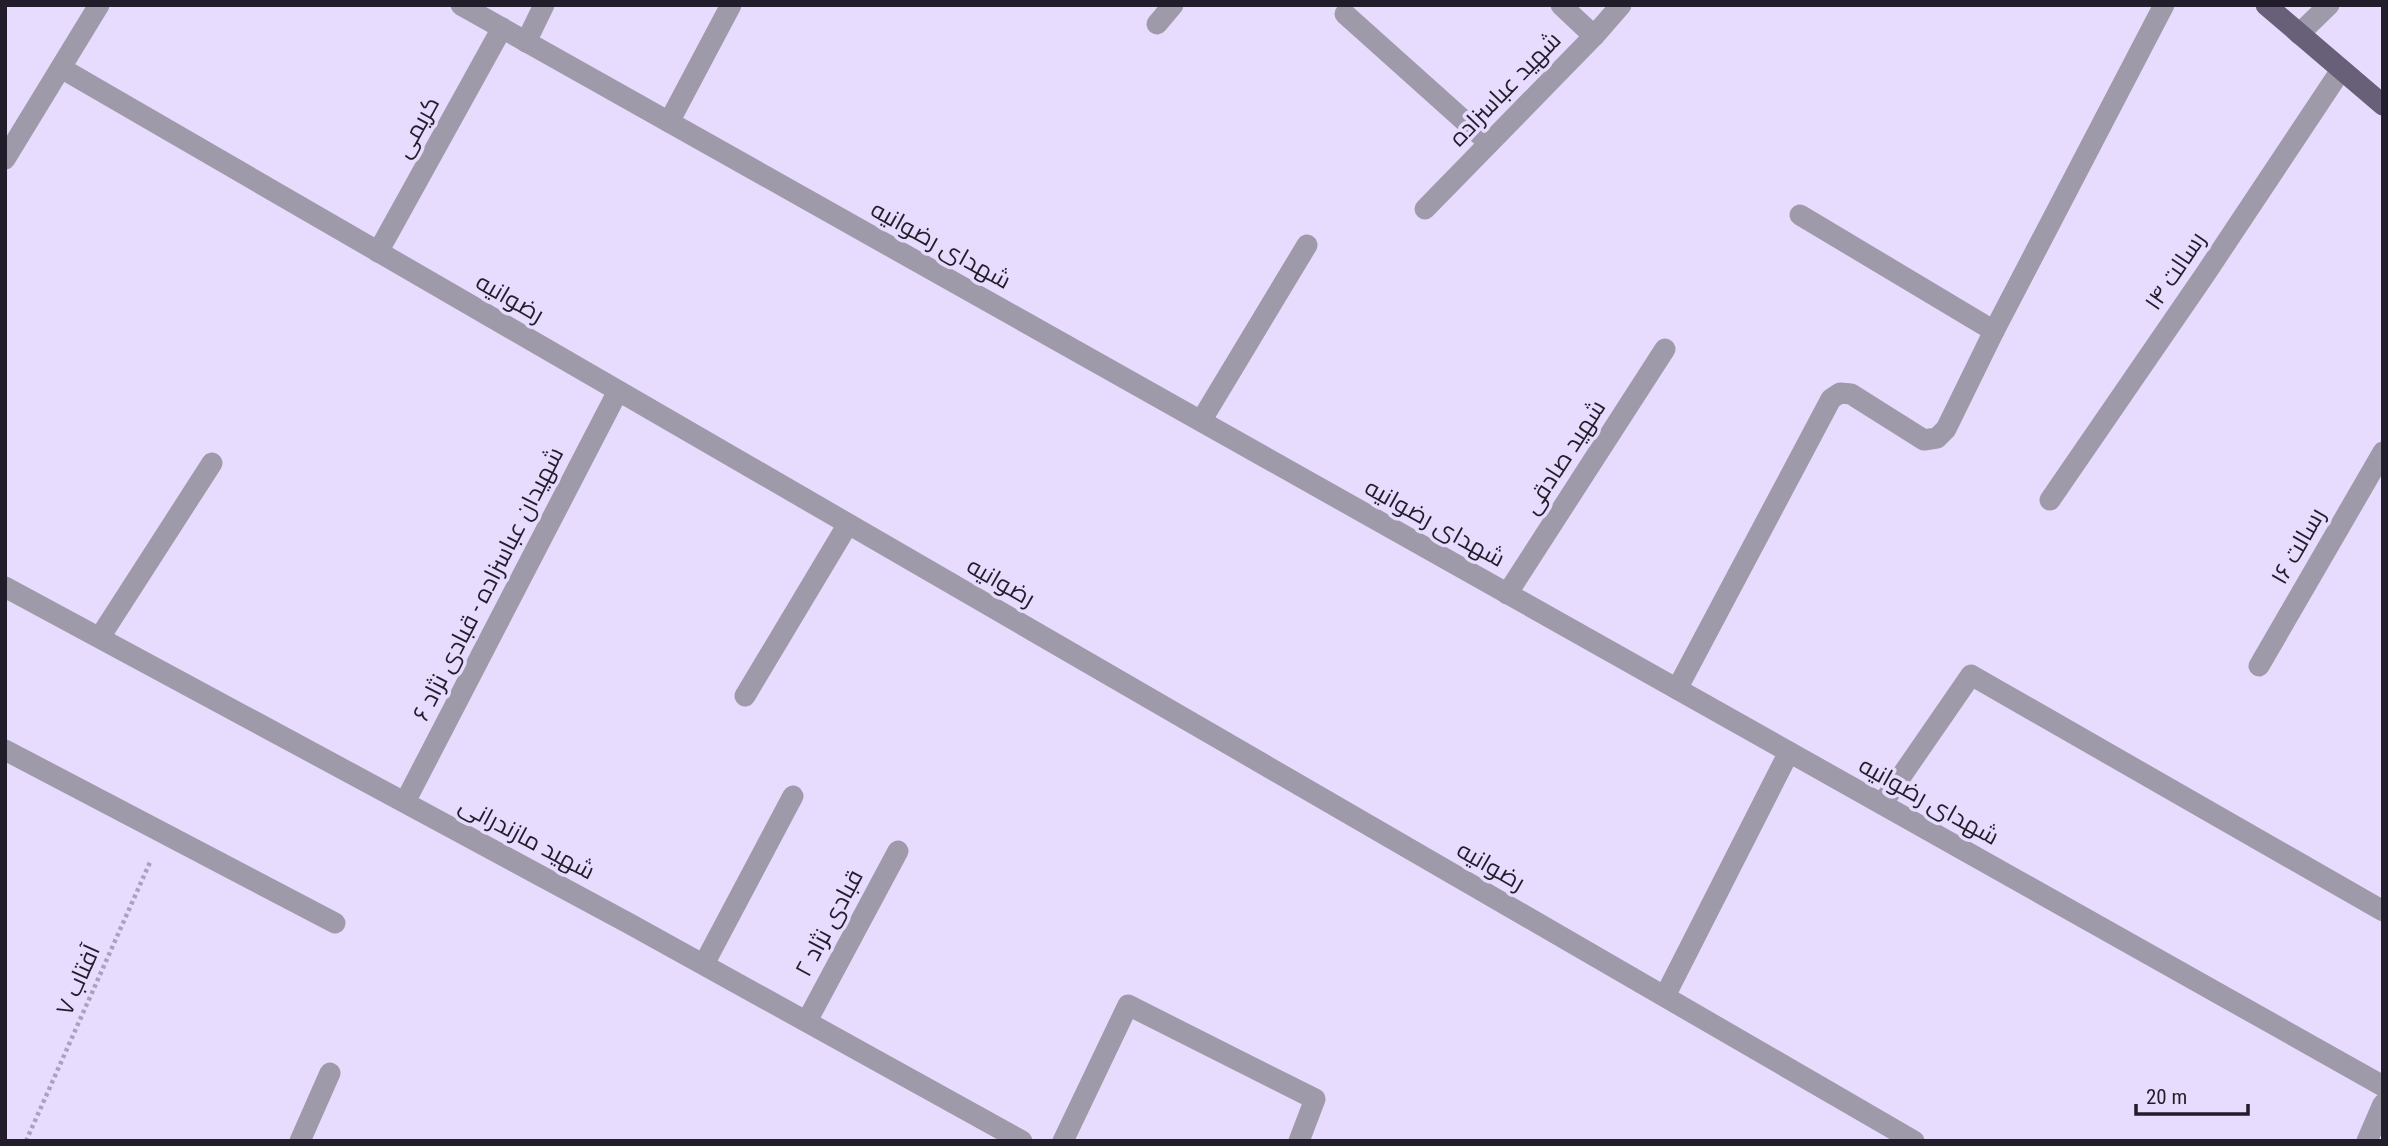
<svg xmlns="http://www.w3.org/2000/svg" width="2388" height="1146" viewBox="0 0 2388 1146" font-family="'Roboto Condensed',Cairo,sans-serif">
  <rect width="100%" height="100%" fill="#e8dcfe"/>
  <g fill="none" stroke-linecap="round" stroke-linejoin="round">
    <path stroke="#aba1bd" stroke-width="4.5" stroke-dasharray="3.5 3.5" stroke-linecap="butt" d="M26 1141 151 860"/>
    <g stroke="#9f9aa9" stroke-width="21">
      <path d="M461 5 2383 1086"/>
      <path d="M1561 5 1594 36"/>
      <path d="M1345 14 1489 143"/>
      <path d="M1157 24 1173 5"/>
      <path d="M2299 34 2329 5"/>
      <path d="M526 42 544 5"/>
      <path d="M61 68 1914 1141"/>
      <path d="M669 122 731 5"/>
      <path d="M5 159 99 5"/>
      <path d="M1425 209 1594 36 1621 5"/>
      <path d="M1800 215 1994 331"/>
      <path d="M378 252 502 28"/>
      <path d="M1201 421 1307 245"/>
      <path d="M2050 500 2206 273 2341 70"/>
      <path d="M5 587 630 924 1022 1141"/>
      <path d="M1507 594 1665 349"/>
      <path d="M100 637 212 463"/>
      <path d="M2259 666 2383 452"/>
      <path d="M1677 689 1831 399 1840 393 1851 394 1924 440 1937 438 1946 429 1994 331 2164 5"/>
      <path d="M745 696 848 524"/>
      <path d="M5 750 335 923"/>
      <path d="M405 802 618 391"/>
      <path d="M1882 804 1971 675 2383 911"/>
      <path d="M704 964 793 796"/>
      <path d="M1665 996 1789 752"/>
      <path d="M807 1021 898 851"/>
      <path d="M300 1141 330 1073"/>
      <path d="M1063 1141 1128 1005 1315 1099 1299 1141"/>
      <path d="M2367 1141 2383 1104"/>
    </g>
    <path stroke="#685f78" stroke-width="21" d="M2266 5 2383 105"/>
  </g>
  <g text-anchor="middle" stroke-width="7" stroke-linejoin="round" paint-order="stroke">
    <g font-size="24" fill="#221d2a" stroke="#e8dcfe">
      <text transform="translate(1505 89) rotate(-46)" y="8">شهید عباسزاده</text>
      <text transform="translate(417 127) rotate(-61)" y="8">کریمی</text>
      <text transform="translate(941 245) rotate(29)" y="8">شهدای رضوانیه</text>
      <text transform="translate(2175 271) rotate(-56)" y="8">رسالت ۱۴</text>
      <text transform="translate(510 298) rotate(30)" y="8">رضوانیه</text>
      <text transform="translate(1564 457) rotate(-57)" y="8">شهید صادقی</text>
      <text transform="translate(1435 523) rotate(29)" y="8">شهدای رضوانیه</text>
      <text transform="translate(2298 546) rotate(-60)" y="8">رسالت ۱۶</text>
      <text transform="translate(1001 582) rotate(30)" y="8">رضوانیه</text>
      <text transform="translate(488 584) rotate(-63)" y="8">شهیدان عباسزاده - قبادی نژاد ۶</text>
      <text transform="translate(1929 801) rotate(29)" y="8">شهدای رضوانیه</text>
      <text transform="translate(527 838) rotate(28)" y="8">شهید مازندرانی</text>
      <text transform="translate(1491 866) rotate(30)" y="8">رضوانیه</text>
      <text transform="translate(829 923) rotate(-62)" y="8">قبادی نژاد ۲</text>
      <text transform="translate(78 980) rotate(-66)" y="8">آفتاب ۷</text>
    </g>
  </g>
  <rect width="2388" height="1146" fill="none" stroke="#221d2a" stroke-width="14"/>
  <path d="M2136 1104v10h112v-10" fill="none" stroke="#221d2a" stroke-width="3.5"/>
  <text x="2146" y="1104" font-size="21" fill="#221d2a" stroke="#e8dcfe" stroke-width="5" paint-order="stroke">20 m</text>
</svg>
